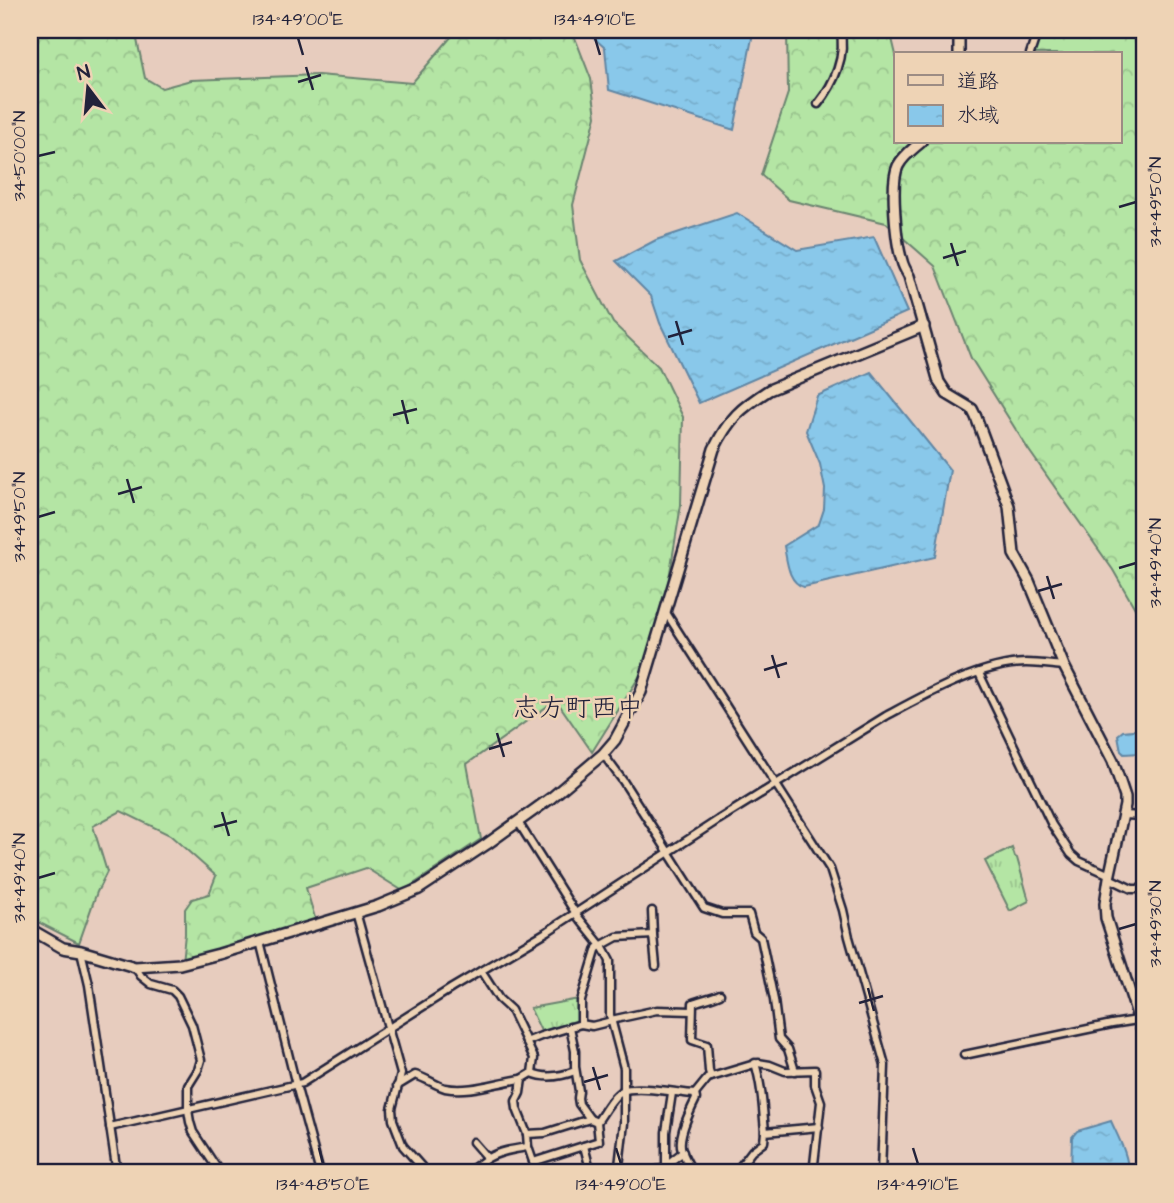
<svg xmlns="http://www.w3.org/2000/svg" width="1174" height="1203" viewBox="0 0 1174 1203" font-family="'Architects Daughter','Klee One',sans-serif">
  <defs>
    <pattern id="grass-tufts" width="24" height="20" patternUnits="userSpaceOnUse" patternTransform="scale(1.75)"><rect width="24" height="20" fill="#b4e5a4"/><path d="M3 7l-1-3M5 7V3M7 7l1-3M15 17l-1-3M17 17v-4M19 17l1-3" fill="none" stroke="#9ac48e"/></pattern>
    <pattern id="forest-crowns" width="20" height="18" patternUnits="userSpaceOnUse" patternTransform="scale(1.75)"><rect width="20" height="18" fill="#b4e5a4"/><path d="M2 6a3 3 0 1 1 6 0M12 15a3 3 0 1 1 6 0" fill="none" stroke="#9ac48e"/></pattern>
    <pattern id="water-ripples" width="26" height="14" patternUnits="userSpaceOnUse" patternTransform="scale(1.75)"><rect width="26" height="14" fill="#89c8ea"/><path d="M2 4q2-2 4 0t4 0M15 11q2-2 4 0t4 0" fill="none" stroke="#76acca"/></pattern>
  </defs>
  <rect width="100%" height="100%" fill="#e7ccbe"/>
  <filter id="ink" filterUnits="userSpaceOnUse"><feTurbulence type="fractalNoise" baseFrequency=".0143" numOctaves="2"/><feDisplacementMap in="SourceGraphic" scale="14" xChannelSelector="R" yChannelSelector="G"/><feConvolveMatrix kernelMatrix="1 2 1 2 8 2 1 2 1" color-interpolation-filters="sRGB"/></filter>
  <g filter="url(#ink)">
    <g fill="url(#grass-tufts)" stroke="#6b8470" stroke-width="2">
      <path d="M1012 848 1015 857 1017 858 1029 901 1010 911 985 861Z"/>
      <path d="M579 999 580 1023 542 1033 530 1008Z"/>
    </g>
    <g fill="url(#forest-crowns)" stroke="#6b8470" stroke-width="2">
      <path d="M30 30H135L145 78 162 88 191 80 318 75 412 83 457 30H572L591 79 596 116 573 205 580 260 613 323 659 367 683 417 681 505 666 597 644 669 592 752 556 700 467 764 481 839 403 891 366 868 306 888 316 921 182 962 185 934V909L192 899 209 894 216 876 170 835 121 811 93 826 107 872 97 892 79 943 30 918Z"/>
      <path d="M787 30H890L896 55V142H1120V54H1034L1042 30H1144V624L1113 570 1028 449 971 358 935 266 886 223 789 200 761 175 788 93Z"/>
    </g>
    <g fill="url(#water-ripples)" stroke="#6086a4" stroke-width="2">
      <path d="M585 30H751L752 38 734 130 609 90 605 48Z"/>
      <path d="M737 213 797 250 874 237 907 312 699 403 660 323 651 296 616 261 656 240Z"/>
      <path d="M871 372 950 470 935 557 804 587C788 583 787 561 784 546L819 524 824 509 825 489 820 464 806 431 817 396Z"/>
      <path d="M1132 730 1140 731 1144 749 1141 753 1124 754 1121 751 1118 735 1123 731Z"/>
      <path d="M1111 1121C1118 1137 1129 1156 1128 1173H1071L1072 1137 1077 1131Z"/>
    </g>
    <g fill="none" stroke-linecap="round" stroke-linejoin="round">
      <g stroke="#22223b" stroke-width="11">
        <g id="street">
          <path d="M1030 54 1038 30"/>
          <path d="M818 104C834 84 847 55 840 30"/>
          <path d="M665 611 830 869 843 910 849 937 885 1065 881 1173"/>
          <path d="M979 673 1052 825 1071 854 1079 861 1110 875"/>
          <path d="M603 754 623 781 704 908 722 914H749L754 932 761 938 774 1000 779 1039 788 1049 795 1071"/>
          <path d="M1123 815 1144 816"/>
          <path d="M518 822 578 917 603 948 610 961V1015L624 1068V1123L619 1166 622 1168 623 1173"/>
          <path d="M1109 878 1132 889H1144"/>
          <path d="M356 912 401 1074 392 1109 393 1120 403 1146 427 1173"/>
          <path d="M653 935 656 966"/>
          <path d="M260 941 296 1085 320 1173"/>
          <path d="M81 951 89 985 117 1173"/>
          <path d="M135 967 141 976 151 984 172 990 178 996 192 1025 201 1060 198 1070 188 1086V1110L190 1122 193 1132 220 1173"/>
          <path d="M481 971 499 999 511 1010 534 1058 532 1073 522 1079 520 1093 516 1101 517 1109 527 1134"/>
          <path d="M611 1020 657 1010 692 1011"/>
          <path d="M581 1024V1001L597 948 617 937 653 935 652 911"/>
          <path d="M570 1027 575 1051V1067L579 1091 578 1098 579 1104 590 1119"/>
          <path d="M526 1042 541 1036 581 1024 592 1026 612 1021"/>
          <path d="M964 1055 1112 1024 1144 1019"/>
          <path d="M755 1063C762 1086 763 1109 765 1132"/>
          <path d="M532 1073C546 1079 562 1076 575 1071"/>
          <path d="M711 1077 709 1071 707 1045 692 1040 693 1003C701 1000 711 998 720 994"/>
          <path d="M397 1086 415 1075C426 1078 435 1085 445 1088 470 1093 497 1082 522 1079"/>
          <path d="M110 1127 302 1083 452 988 548 931 718 820 886 716C925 695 982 663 1026 663 1039 663 1052 665 1064 666"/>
          <path d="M473 1142 487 1158"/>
          <path d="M584 1146 591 1173"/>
          <path d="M533 1162 599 1141 597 1122"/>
          <path d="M666 1165 683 1152"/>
          <path d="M463 1173C474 1170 479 1163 488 1158 500 1151 515 1149 528 1147"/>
          <path d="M537 1173 528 1147 527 1134 545 1133 590 1119 597 1122C603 1114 613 1095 622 1091 638 1085 677 1093 695 1094L708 1078 758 1063 770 1065 785 1071 815 1070V1085L821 1102 813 1173"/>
          <path d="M599 1173 619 1166"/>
          <path d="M643 1173 666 1168"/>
          <path d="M668 1173 666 1168V1132L672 1093"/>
          <path d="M693 1173C689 1165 683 1156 681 1147 679 1133 690 1111 696 1099L695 1094"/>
          <path d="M735 1173 752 1151 764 1142 765 1132 819 1127"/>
        </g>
      </g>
      <g stroke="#22223b" stroke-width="14">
        <g id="secondary">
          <path d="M959 30V54"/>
          <path d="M921 142C913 149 903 156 898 166 890 182 896 243 902 261 903 266 906 271 909 276L939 382 947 394 972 409 976 417 1009 506 1014 554 1029 581 1064 666 1113 761 1125 797V805L1109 878 1105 904 1106 918 1144 1036"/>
          <path d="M30 929 63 948 81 951 135 967 180 964 219 954 378 906 419 889 487 844 551 798 603 754 615 740 641 692 714 449C729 418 741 408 769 390L924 326"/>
        </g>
      </g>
      <use href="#street" stroke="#eed3b5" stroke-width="6"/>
      <use href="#secondary" stroke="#eed3b5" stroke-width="9"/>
    </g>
  </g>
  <path fill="none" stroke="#22223b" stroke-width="2.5" d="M298 38 303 55M595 38 600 55M306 67 313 90M298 82 321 75M38 156 55 152M1119 207 1136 202M951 243 958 266M943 258 966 251M676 321 683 345M668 337 692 330M402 400 408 424M393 415 417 409M127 479 134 503M118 494 142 487M38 517 55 512M1119 568 1136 563M1047 576 1054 599M1038 591 1062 584M772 655 779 678M764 670 787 663M497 733 504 757M489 749 512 742M222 812 229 836M214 827 237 821M38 878 55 873M1119 929 1136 924M868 988 874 1011M859 1003 883 996M593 1067 600 1090M584 1082 608 1075M319 1148 323 1164M616 1148 621 1164M913 1148 918 1164"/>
  <g text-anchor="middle" stroke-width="5" stroke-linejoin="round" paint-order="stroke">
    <g font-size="26" fill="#22223b" stroke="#eed3b5">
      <text x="578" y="716">志方町西中</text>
    </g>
  </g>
  <rect width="1174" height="1203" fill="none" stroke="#eed3b5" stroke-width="77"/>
  <rect x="894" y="52" width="228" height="91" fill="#eed3b5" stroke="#9c8c84" stroke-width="2"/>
  <rect x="908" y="75" width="35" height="10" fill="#eed3b5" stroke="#9c8c84" stroke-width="2"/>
  <text x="957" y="88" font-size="21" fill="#22223b">道路</text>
  <rect x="908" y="105" width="35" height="21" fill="url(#water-ripples)" stroke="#9c8c84" stroke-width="2"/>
  <text x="957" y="122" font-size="21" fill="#22223b">水域</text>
  <g transform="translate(88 88) rotate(344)" stroke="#eed3b5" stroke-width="5" paint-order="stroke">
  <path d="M0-5L12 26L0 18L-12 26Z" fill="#22223b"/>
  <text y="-10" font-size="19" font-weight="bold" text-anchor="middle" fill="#22223b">N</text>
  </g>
  <rect x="38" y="38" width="1098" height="1126" fill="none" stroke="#22223b" stroke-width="2.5"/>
  <g font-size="18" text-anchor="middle" fill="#22223b">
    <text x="298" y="25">134°49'00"E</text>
    <text x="595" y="25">134°49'10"E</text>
    <text transform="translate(19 156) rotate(-90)" y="6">34°50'00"N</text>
    <text transform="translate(1155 202) rotate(-90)" y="6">34°49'50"N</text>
    <text transform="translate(19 517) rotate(-90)" y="6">34°49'50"N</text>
    <text transform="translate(1155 563) rotate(-90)" y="6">34°49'40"N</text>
    <text transform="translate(19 878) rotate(-90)" y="6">34°49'40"N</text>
    <text transform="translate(1155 924) rotate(-90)" y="6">34°49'30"N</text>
    <text x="323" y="1190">134°48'50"E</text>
    <text x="621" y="1190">134°49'00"E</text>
    <text x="918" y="1190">134°49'10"E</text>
  </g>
</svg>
